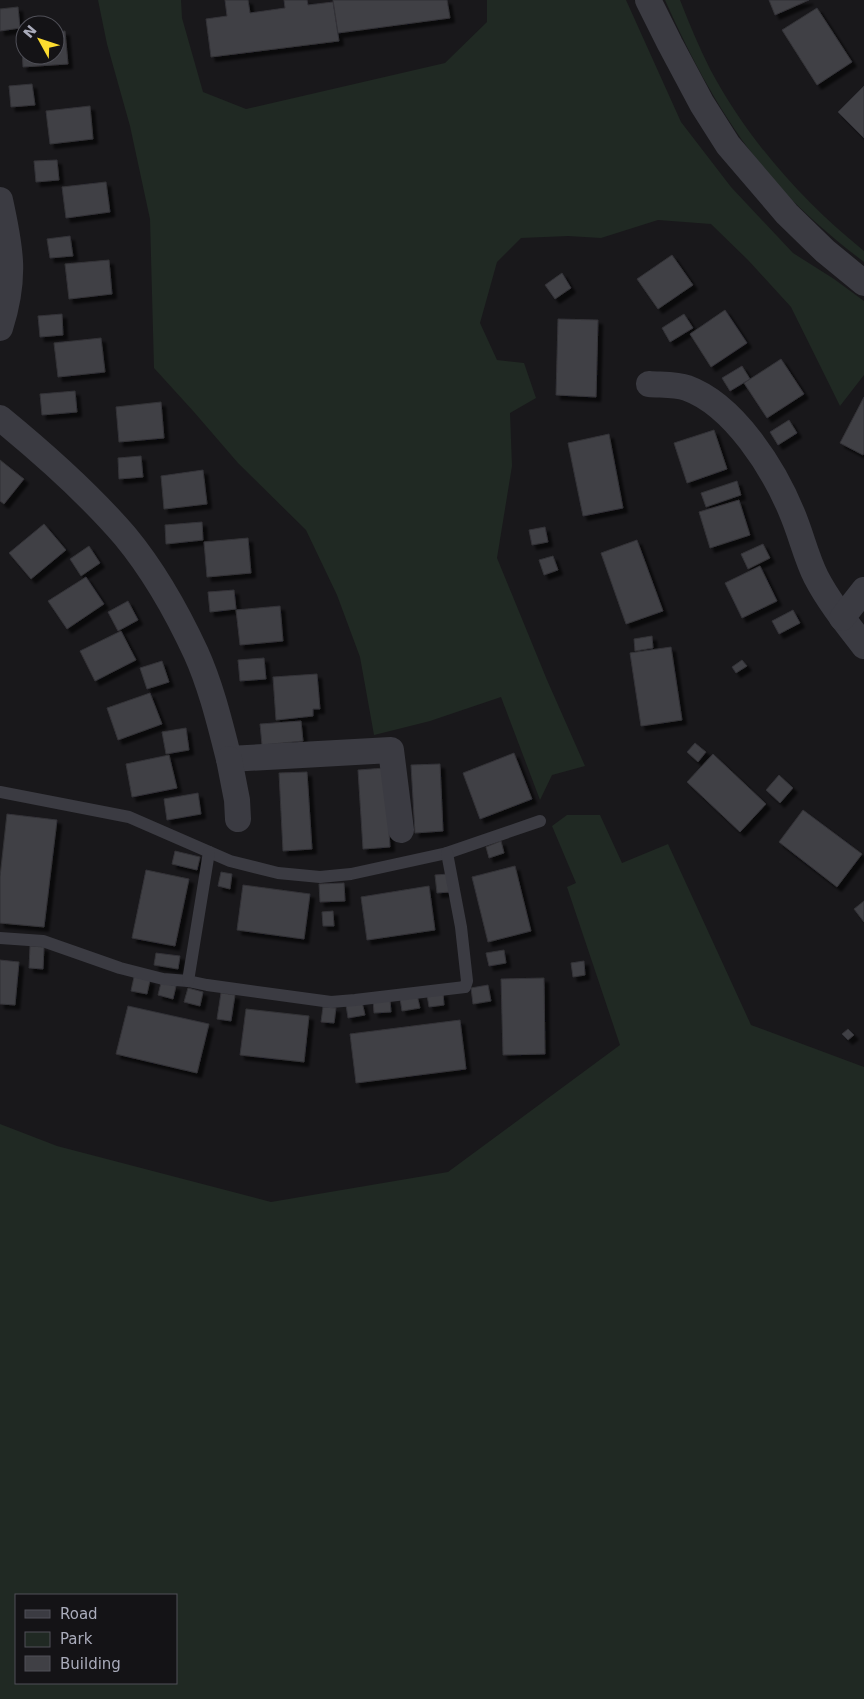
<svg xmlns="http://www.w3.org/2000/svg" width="864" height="1699" viewBox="0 0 864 1699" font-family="'DejaVu Sans',sans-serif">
  <defs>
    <filter id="shadow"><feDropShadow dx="4.5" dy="4.5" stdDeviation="1" flood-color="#0009"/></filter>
  </defs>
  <rect width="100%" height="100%" fill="#19181b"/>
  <g fill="#202923" fill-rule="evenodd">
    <path d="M98 0H181L182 18 203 92 246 109 445 63 487 22V0H626L681 122 731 187 793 253 834 279 864 301V375L840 406 791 307 748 260 711 224 658 220 601 238 568 236 521 238 497 262 480 323 497 360 524 363 536 398 510 413 512 466 497 558 547 680 585 766 552 775 540 800 501 697 430 721 374 735 360 657 337 595 306 530 238 463 194 412 154 368 150 219 130 126 107 44Z"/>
    <path d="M665 0H680C689 23 699 47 710 69 748 140 802 201 864 251V262C839 243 814 222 792 200 736 143 697 72 665 0Z"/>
    <path d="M567 815H600L622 863 668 844 751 1025 864 1067V1699H0V1124L57 1146 271 1202 448 1172 620 1045 567 887 576 883 552 826ZM16 1595H176V1683H16Z"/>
  </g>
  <g fill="#404045" stroke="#333237" filter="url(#shadow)">
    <path d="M225 0H248L250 13 285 8 284 0H307L308 5 333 2 339 41 211 57 206 19 227 16Z"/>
    <path d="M333 0H447L450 18 338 33Z"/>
    <path d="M769 0H809L775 15Z"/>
    <path d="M18 7 20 28 0 31V9Z"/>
    <path d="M817 8 852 62 817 85 782 30Z"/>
    <path d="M65 31 68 64 23 67 21 34H25V55H55V32Z"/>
    <path d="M32 84 35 105 11 107 9 86Z"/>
    <path d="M864 86V138L838 112Z"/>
    <path d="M90 106 93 139 50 144 46 111Z"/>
    <path d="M57 160 59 180 36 182 34 161Z"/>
    <path d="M106 182 110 212 66 218 62 187Z"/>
    <path d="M70 236 73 256 50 258 47 239Z"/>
    <path d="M672 255 693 285 658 309 637 279Z"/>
    <path d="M109 260 112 294 69 299 65 264Z"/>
    <path d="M562 273 571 288 555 299 545 285Z"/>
    <path d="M725 310 747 343 711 367 690 334Z"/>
    <path d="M62 314 63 335 40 337 38 316Z"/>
    <path d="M684 314 693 328 670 342 662 328Z"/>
    <path d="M558 319 598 320 596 397 556 395Z"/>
    <path d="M101 338 105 372 58 377 54 343Z"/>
    <path d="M781 359 804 394 767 418 744 383Z"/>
    <path d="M742 366 750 379 730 391 722 378Z"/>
    <path d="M75 391 77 412 42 415 40 394Z"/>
    <path d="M864 397V453L863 455 840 443Z"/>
    <path d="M161 402 164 438 119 442 116 407Z"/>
    <path d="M789 420 797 433 778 445 770 432Z"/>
    <path d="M714 430 727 469 687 483 674 443Z"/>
    <path d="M609 434 623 508 583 516 568 443Z"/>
    <path d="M141 456 143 477 119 479 118 458Z"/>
    <path d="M0 460 24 479 4 504 0 501Z"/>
    <path d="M203 470 207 504 164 509 161 476Z"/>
    <path d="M737 481 741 495 706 507 701 493Z"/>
    <path d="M739 500 750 535 710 548 699 512Z"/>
    <path d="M202 522 203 540 166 544 165 525Z"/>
    <path d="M44 524 66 550 31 579 9 553Z"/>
    <path d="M545 527 548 542 532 545 529 530Z"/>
    <path d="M248 538 251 573 207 577 204 542Z"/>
    <path d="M637 540 663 611 626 624 601 553Z"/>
    <path d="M763 544 770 558 748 569 741 554Z"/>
    <path d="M89 546 100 563 81 576 70 559Z"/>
    <path d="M553 556 558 570 544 575 539 560Z"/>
    <path d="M760 566 777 601 742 618 725 583Z"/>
    <path d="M86 577 104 604 67 629 48 601Z"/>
    <path d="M234 590 236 609 210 612 208 592Z"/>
    <path d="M128 601 138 620 118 631 108 612Z"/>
    <path d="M280 606 283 641 240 645 236 610Z"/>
    <path d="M793 610 800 623 779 634 772 621Z"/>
    <path d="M121 631 136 660 95 681 80 651Z"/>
    <path d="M652 636 653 648 635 651 634 639Z"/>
    <path d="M671 647 682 720 641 726 630 653Z"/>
    <path d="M264 658 266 679 240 681 238 660Z"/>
    <path d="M742 660 747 666 736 673 732 667Z"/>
    <path d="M162 661 169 682 147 689 140 668Z"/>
    <path d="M317 674 320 709H313V716L276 720 273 677Z"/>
    <path d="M150 693 162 724 118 740 107 708Z"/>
    <path d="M301 721 303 741 262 745 260 724Z"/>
    <path d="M186 728 189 750 166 754 162 732Z"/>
    <path d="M695 743 706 752 698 762 687 752Z"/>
    <path d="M514 753 532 799 480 819 463 773Z"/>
    <path d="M713 754 766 804 740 832 687 782Z"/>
    <path d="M169 755 177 788 132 797 126 764Z"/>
    <path d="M440 764 443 831 415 833 411 765Z"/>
    <path d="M385 768 390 847 363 849 358 770Z"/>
    <path d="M307 772 312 849 283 851 279 773Z"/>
    <path d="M779 775 793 788 780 803 766 790Z"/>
    <path d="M198 793 201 814 167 820 164 799Z"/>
    <path d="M803 810 862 854 837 887 779 842Z"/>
    <path d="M7 814 57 820 44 927 0 923V877Z"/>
    <path d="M501 841 504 853 489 858 486 847Z"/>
    <path d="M175 851 200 857 197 870 172 864Z"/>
    <path d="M515 866 531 931 488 942 472 877Z"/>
    <path d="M146 870 189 879 175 946 132 938Z"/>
    <path d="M221 872 232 874 230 889 218 886Z"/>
    <path d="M448 874 450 892 437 893 435 875Z"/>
    <path d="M344 883 345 901 320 902 319 884Z"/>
    <path d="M243 885 310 894 304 939 237 930Z"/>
    <path d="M429 886 435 930 367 940 361 897Z"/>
    <path d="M864 901V922L854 909Z"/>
    <path d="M333 911 334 926H323L322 912Z"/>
    <path d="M30 946 44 947 43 969 29 968Z"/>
    <path d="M504 950 506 963 489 966 486 953Z"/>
    <path d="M156 953 180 956 178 969 154 965Z"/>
    <path d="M0 960 19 962 15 1005 0 1004Z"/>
    <path d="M584 961 585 975 573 977 571 963Z"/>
    <path d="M134 977 150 980 147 994 131 991Z"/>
    <path d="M544 978 545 1054 503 1055 501 979Z"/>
    <path d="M161 983 176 986 173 999 158 995Z"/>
    <path d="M488 985 491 1001 473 1004 471 988Z"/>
    <path d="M188 988 203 992 200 1006 184 1002Z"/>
    <path d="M443 992 444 1005 429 1007 427 995Z"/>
    <path d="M221 993 235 995 231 1021 217 1019Z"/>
    <path d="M417 995 420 1008 402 1011 400 998Z"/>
    <path d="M390 999 391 1012 374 1013 373 1000Z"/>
    <path d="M362 1002 365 1015 348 1018 346 1005Z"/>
    <path d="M128 1006 209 1024 197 1073 116 1054Z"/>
    <path d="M323 1007 336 1008 334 1023 321 1022Z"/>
    <path d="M246 1009 309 1016 304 1062 240 1055Z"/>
    <path d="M460 1020 466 1069 356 1083 350 1034Z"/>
    <path d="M848 1029 854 1035 848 1040 842 1034Z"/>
  </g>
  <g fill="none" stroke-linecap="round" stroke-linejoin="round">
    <g stroke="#3b3b42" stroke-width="12">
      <path d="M0 792 129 817 230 861 278 873 320 877 351 874 447 853 540 821"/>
      <path d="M0 938 43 941 120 968 163 979 188 981 207 985 331 1002 355 1000 465 987 467 981 461 927 447 853"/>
      <path d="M188 981 209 852"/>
    </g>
    <g stroke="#3b3b42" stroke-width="26">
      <path d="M648 0 670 44 702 104 728 145 787 214 825 251 864 283"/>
      <path d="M0 200C11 250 16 278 0 328"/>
      <path d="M649 384C661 385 676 384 687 388 734 405 774 469 792 513 801 534 806 557 816 577 829 602 847 624 864 646"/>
      <path d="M0 418C44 454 88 493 125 536 154 571 177 612 196 653 211 686 220 724 229 759L391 750 401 830"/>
      <path d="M842 618 864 590"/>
      <path d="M229 759 237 800 238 819"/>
    </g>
  </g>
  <rect x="15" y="1594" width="162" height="90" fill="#141316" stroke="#505058"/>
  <rect x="25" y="1610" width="25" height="8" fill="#3b3b42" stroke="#505058"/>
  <text x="60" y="1619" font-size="15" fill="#aaacbb">Road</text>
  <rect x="25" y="1632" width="25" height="15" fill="#202923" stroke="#505058"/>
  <text x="60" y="1644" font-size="15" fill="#aaacbb">Park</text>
  <rect x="25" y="1656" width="25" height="15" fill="#404045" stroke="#505058"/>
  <text x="60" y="1669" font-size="15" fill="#aaacbb">Building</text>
  <g transform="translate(40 40) rotate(310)"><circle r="24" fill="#141316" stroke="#505058"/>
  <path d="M0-4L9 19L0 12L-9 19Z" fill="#fcdb2f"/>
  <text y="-8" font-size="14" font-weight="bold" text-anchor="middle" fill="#aaacbb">N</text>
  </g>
</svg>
